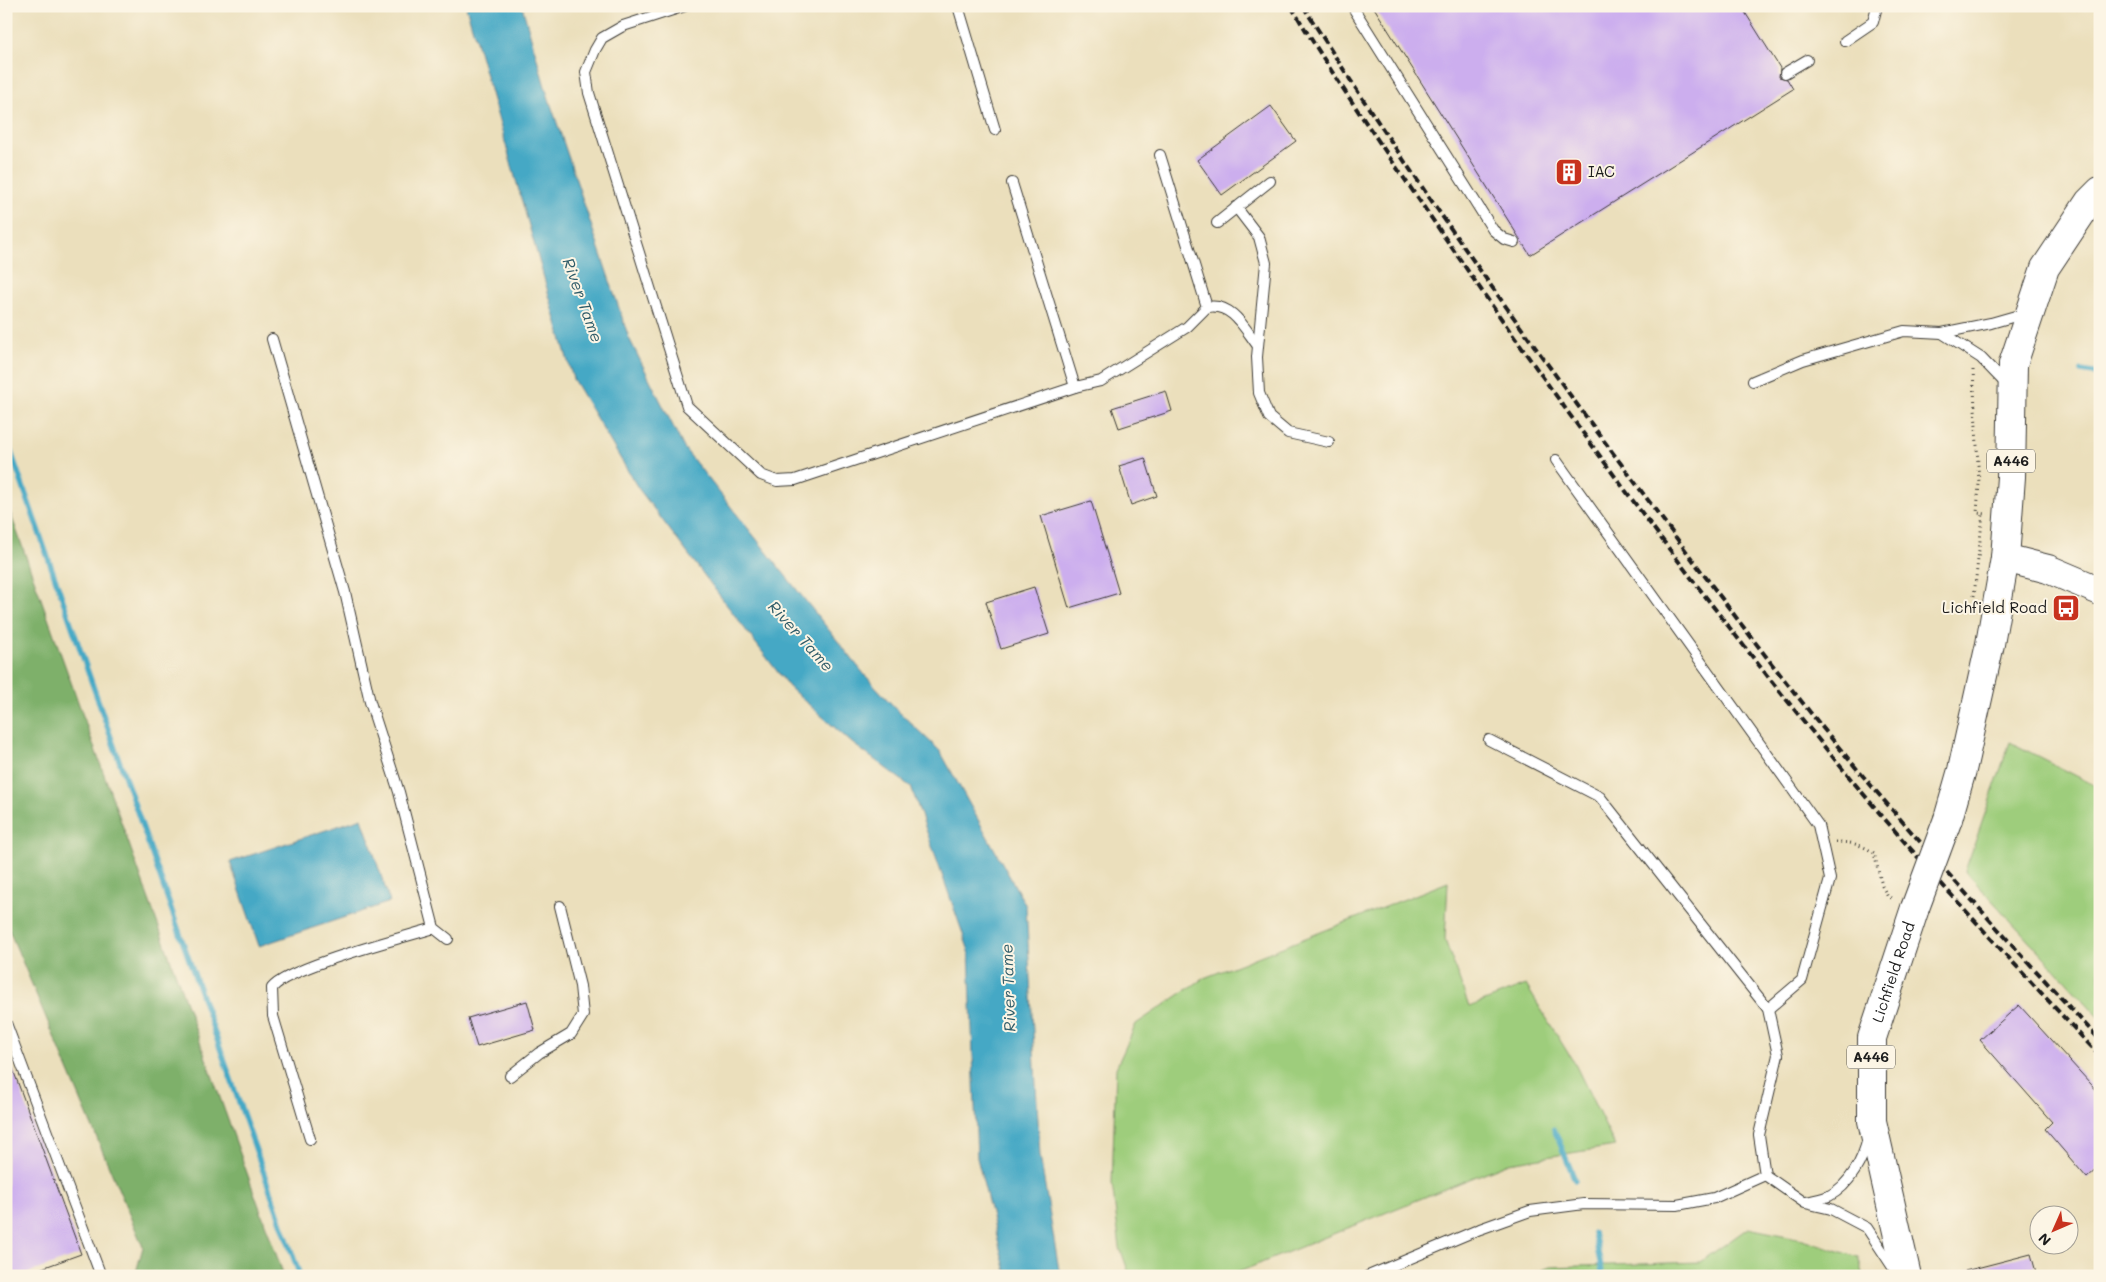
<svg xmlns="http://www.w3.org/2000/svg" width="2106" height="1282" viewBox="0 0 2106 1282" font-family="Mali,sans-serif">
  <rect width="100%" height="100%" fill="#fcf5e5"/>
  <filter id="ink" filterUnits="userSpaceOnUse"><feTurbulence type="fractalNoise" baseFrequency=".02" numOctaves="2"/><feDisplacementMap in="SourceGraphic" scale="10" xChannelSelector="R" yChannelSelector="G"/><feConvolveMatrix kernelMatrix="1 2 1 2 8 2 1 2 1" color-interpolation-filters="sRGB"/></filter>
  <filter id="wash" filterUnits="userSpaceOnUse"><feTurbulence type="fractalNoise" baseFrequency=".0096" numOctaves="4" result="noise"/><feDisplacementMap in="SourceGraphic" scale="20" xChannelSelector="R" yChannelSelector="G"/><feGaussianBlur stdDeviation="1.12" result="paint"/><feColorMatrix in="noise" values="0 0 0 0 0 0 0 0 0 0 0 0 0 0 0 0 0 1.4 0 .05"/><feComposite in="paint" operator="in"/></filter>
  <g filter="url(#wash)">
    <rect width="100%" height="100%" fill="#ebdfbc"/>
    <g fill="#9ecd7b" stroke="#5d744c">
      <path d="M2010 742 2100 788V1018L1965 871Z"/>
      <path d="M1448 882 1445 940 1469 1007 1526 985 1576 1066 1615 1146 1509 1163 1229 1276H1130L1120 1248 1112 1183 1116 1068 1136 1024 1204 978Z"/>
      <path d="M1748 1228 1802 1239 1858 1257 1864 1276H1527L1550 1267 1700 1262Z"/>
    </g>
    <path fill="#7eb06b" stroke="#4d6644" d="M6 501 284 1276H135L143 1247 6 923Z"/>
    <g fill="#45a8c5" stroke="#306270">
      <path d="M466 6H522L546 90 629 338 684 448 864 674 898 711 940 751 1026 906 1040 1156 1060 1276H1007L977 1158 969 951 911 787 852 743 789 687 638 488 573 379Z"/>
      <path d="M362 818 390 902 259 946 230 862Z"/>
    </g>
    <g fill="none" stroke-linecap="round" stroke-linejoin="round">
      <g stroke="#45a8c5" stroke-width="5.5">
        <path d="M2081 371 2100 374"/>
        <path d="M6 438 300 1276"/>
        <path d="M1554 1129 1575 1180"/>
        <path d="M1594 1233 1603 1276"/>
      </g>
    </g>
    <g id="blocks">
      <g fill="#ccaeee">
        <path d="M1373 6H1741L1780 68 1779 77 1787 79 1793 89 1530 255Z"/>
        <path d="M1271 106 1296 141 1222 195 1197 160Z"/>
        <path d="M1166 391 1172 411 1119 428 1112 408Z"/>
        <path d="M1145 458 1157 496 1131 505 1119 466Z"/>
        <path d="M1091 501 1119 593 1069 608 1041 516Z"/>
        <path d="M1034 587 1049 634 1001 649 986 602Z"/>
        <path d="M527 1001 535 1030 477 1047 468 1018Z"/>
        <path d="M2019 1005 2100 1094V1166L2087 1178 2045 1129 2052 1122 1980 1040Z"/>
        <path d="M8 1056 81 1254 20 1276H6Z"/>
        <path d="M2031 1254 2037 1276H1966L1965 1271Z"/>
      </g>
    </g>
  </g>
  <g filter="url(#ink)">
    <use href="#blocks" fill-opacity="0" stroke="#3b3934" stroke-width="1"/>
    <g fill="none" stroke-linecap="round" stroke-linejoin="round">
      <g stroke="#3b3934" stroke-width="12">
        <g id="service">
          <path d="M685 6 623 26 602 38 595 50 586 72 589 93 687 406 761 475 777 481 795 480 1075 387"/>
          <path d="M958 6 995 130"/>
          <path d="M1352 6 1493 230 1504 239 1514 242"/>
          <path d="M1845 41 1873 22 1877 6"/>
          <path d="M1785 73 1807 60"/>
          <path d="M1012 183 1075 387 1101 381 1187 327 1207 307 1160 155"/>
          <path d="M1236 207 1259 237 1266 263 1257 357 1259 393 1269 417 1288 433 1329 442"/>
          <path d="M1217 223 1270 181"/>
          <path d="M1207 307C1232 302 1245 329 1258 346"/>
          <path d="M1942 333 1981 358 2009 387"/>
          <path d="M272 339 345 592 370 702 399 792 434 928 448 939"/>
          <path d="M1753 381 1803 360 1904 331 1942 333 1991 323 2026 313"/>
          <path d="M1556 460 1818 825 1830 879 1802 980 1768 1009"/>
          <path d="M1489 740 1600 797 1768 1009 1778 1055 1759 1135 1765 1175 1805 1203 1831 1209 1867 1228 1896 1272"/>
          <path d="M6 1023 101 1276"/>
          <path d="M510 1076 539 1053 571 1034 583 1015 580 986 560 906"/>
          <path d="M310 1139 273 1016 272 988C288 967 402 938 434 928"/>
          <path d="M1806 1202C1813 1200 1822 1199 1829 1196 1850 1185 1863 1160 1868 1138"/>
          <path d="M1368 1276 1480 1229 1530 1211 1584 1204 1677 1205 1714 1198 1765 1175"/>
        </g>
      </g>
      <g stroke="#3b3934" stroke-width="30">
        <path id="secondary" d="M2005 558 2048 569 2100 591"/>
      </g>
      <g stroke="#3b3934" stroke-width="30">
        <g id="trunk">
          <path d="M1948 819 1962 770 1990 644 2005 558 2011 477 2013 364 2045 268 2089 202 2100 191"/>
          <path id="s1" d="M1907 1276 1872 1121V1038L1915 908"/>
        </g>
      </g>
      <g stroke="#3b3934" stroke-width="3" stroke-dasharray="1 4" stroke-linecap="butt">
        <path d="M1973 370 1979 483 1977 513 1987 514"/>
        <path d="M1974 596 1983 513"/>
        <path d="M1835 842C1850 842 1861 844 1874 853L1882 886 1888 897 1895 899"/>
      </g>
      <use href="#service" stroke="#fff" stroke-width="10"/>
      <use href="#secondary" stroke="#fff" stroke-width="28"/>
      <use href="#trunk" stroke="#fff" stroke-width="28"/>
      <g stroke="#1c1c1c" stroke-width="4" stroke-dasharray="8 4" stroke-linecap="butt">
        <path d="M1291 6C1340 88 1396 166 1450 245 1576 428 1709 607 1850 778 1930 874 2015 965 2100 1056"/>
        <path d="M1303 6C1409 175 1526 337 1645 496 1716 591 1786 686 1863 776 1940 866 2019 953 2100 1040"/>
      </g>
      <g stroke="#3b3934" stroke-width="30" stroke-linecap="butt">
        <path id="trunk-bridge" d="M1915 908 1948 819"/>
      </g>
      <use href="#trunk-bridge" stroke="#fff" stroke-width="28"/>
    </g>
  </g>
  <defs>
    <g id="building-square" transform="scale(1.4375)"><rect x="-9" y="-9" width="18" height="18" rx="4" fill="#c8321e" stroke="#fcf5e5"/><path d="M-4-6H4V6H1V3H-1V6H-4ZM-2.5-4.3h1.7v1.8h-1.7ZM.8-4.3h1.7v1.8H.8ZM-2.5-1h1.7V.8h-1.7ZM.8-1h1.7V.8H.8Z" fill="#fff"/></g>
    <g id="bus-square" transform="scale(1.4375)"><rect x="-9" y="-9" width="18" height="18" rx="4" fill="#c8321e" stroke="#fcf5e5"/><path d="M-5-6H5V4H4V6H2V4H-2V6H-4V4H-5ZM-3.5-4V0h7V-4ZM-3.5 1.2v1.5H-2V1.2ZM2 1.2v1.5H3.5V1.2Z" fill="#fff"/></g>
  </defs>
  <g fill-rule="evenodd">
    <use href="#building-square" x="1569" y="172"/>
    <use href="#bus-square" x="2066" y="608"/>
  </g>
  <g text-anchor="middle" stroke-width="4" stroke-linejoin="round" paint-order="stroke">
    <g fill="#fcf5e5" stroke="#5f5d58" stroke-width="1">
      <rect x="1987" y="449.5" width="48" height="23" rx="4"/>
      <rect x="1847" y="1045.5" width="48" height="23" rx="4"/>
    </g>
    <g font-size="14" font-weight="bold" fill="#1c1c1c">
      <text x="2011" y="466">A446</text>
      <text x="1871" y="1062">A446</text>
    </g>
    <g font-size="15" fill="#1c1c1c" stroke="#fcf5e5" text-anchor="start">
      <text x="1588" y="177">IAC</text>
      <text x="2047" y="613" text-anchor="end">Lichfield Road</text>
    </g>
    <g font-size="15" fill="#1c1c1c" stroke="#fcf5e5">
      <text dy="5" stroke="none"><textPath href="#s1" startOffset="311">Lichfield Road</textPath></text>
    </g>
    <g font-size="16" font-style="italic" fill="#2e5b68" stroke="#fcf5e5">
      <text transform="translate(583 300) rotate(70)" y="6">River Tame</text>
      <text transform="translate(801 636) rotate(48)" y="6">River Tame</text>
      <text transform="translate(1008 988) rotate(-92)" y="6">River Tame</text>
    </g>
  </g>
  <rect width="2106" height="1282" fill="none" stroke="#fcf5e5" stroke-width="25"/>
  <g transform="translate(2054 1230) rotate(225)"><circle r="24" fill="#fcf5e5" stroke="#a29e95"/>
  <path d="M0-4L9 19L0 12L-9 19Z" fill="#c8321e"/>
  <text y="-8" font-size="14" font-weight="bold" text-anchor="middle" fill="#1c1c1c">N</text>
  </g>
</svg>
